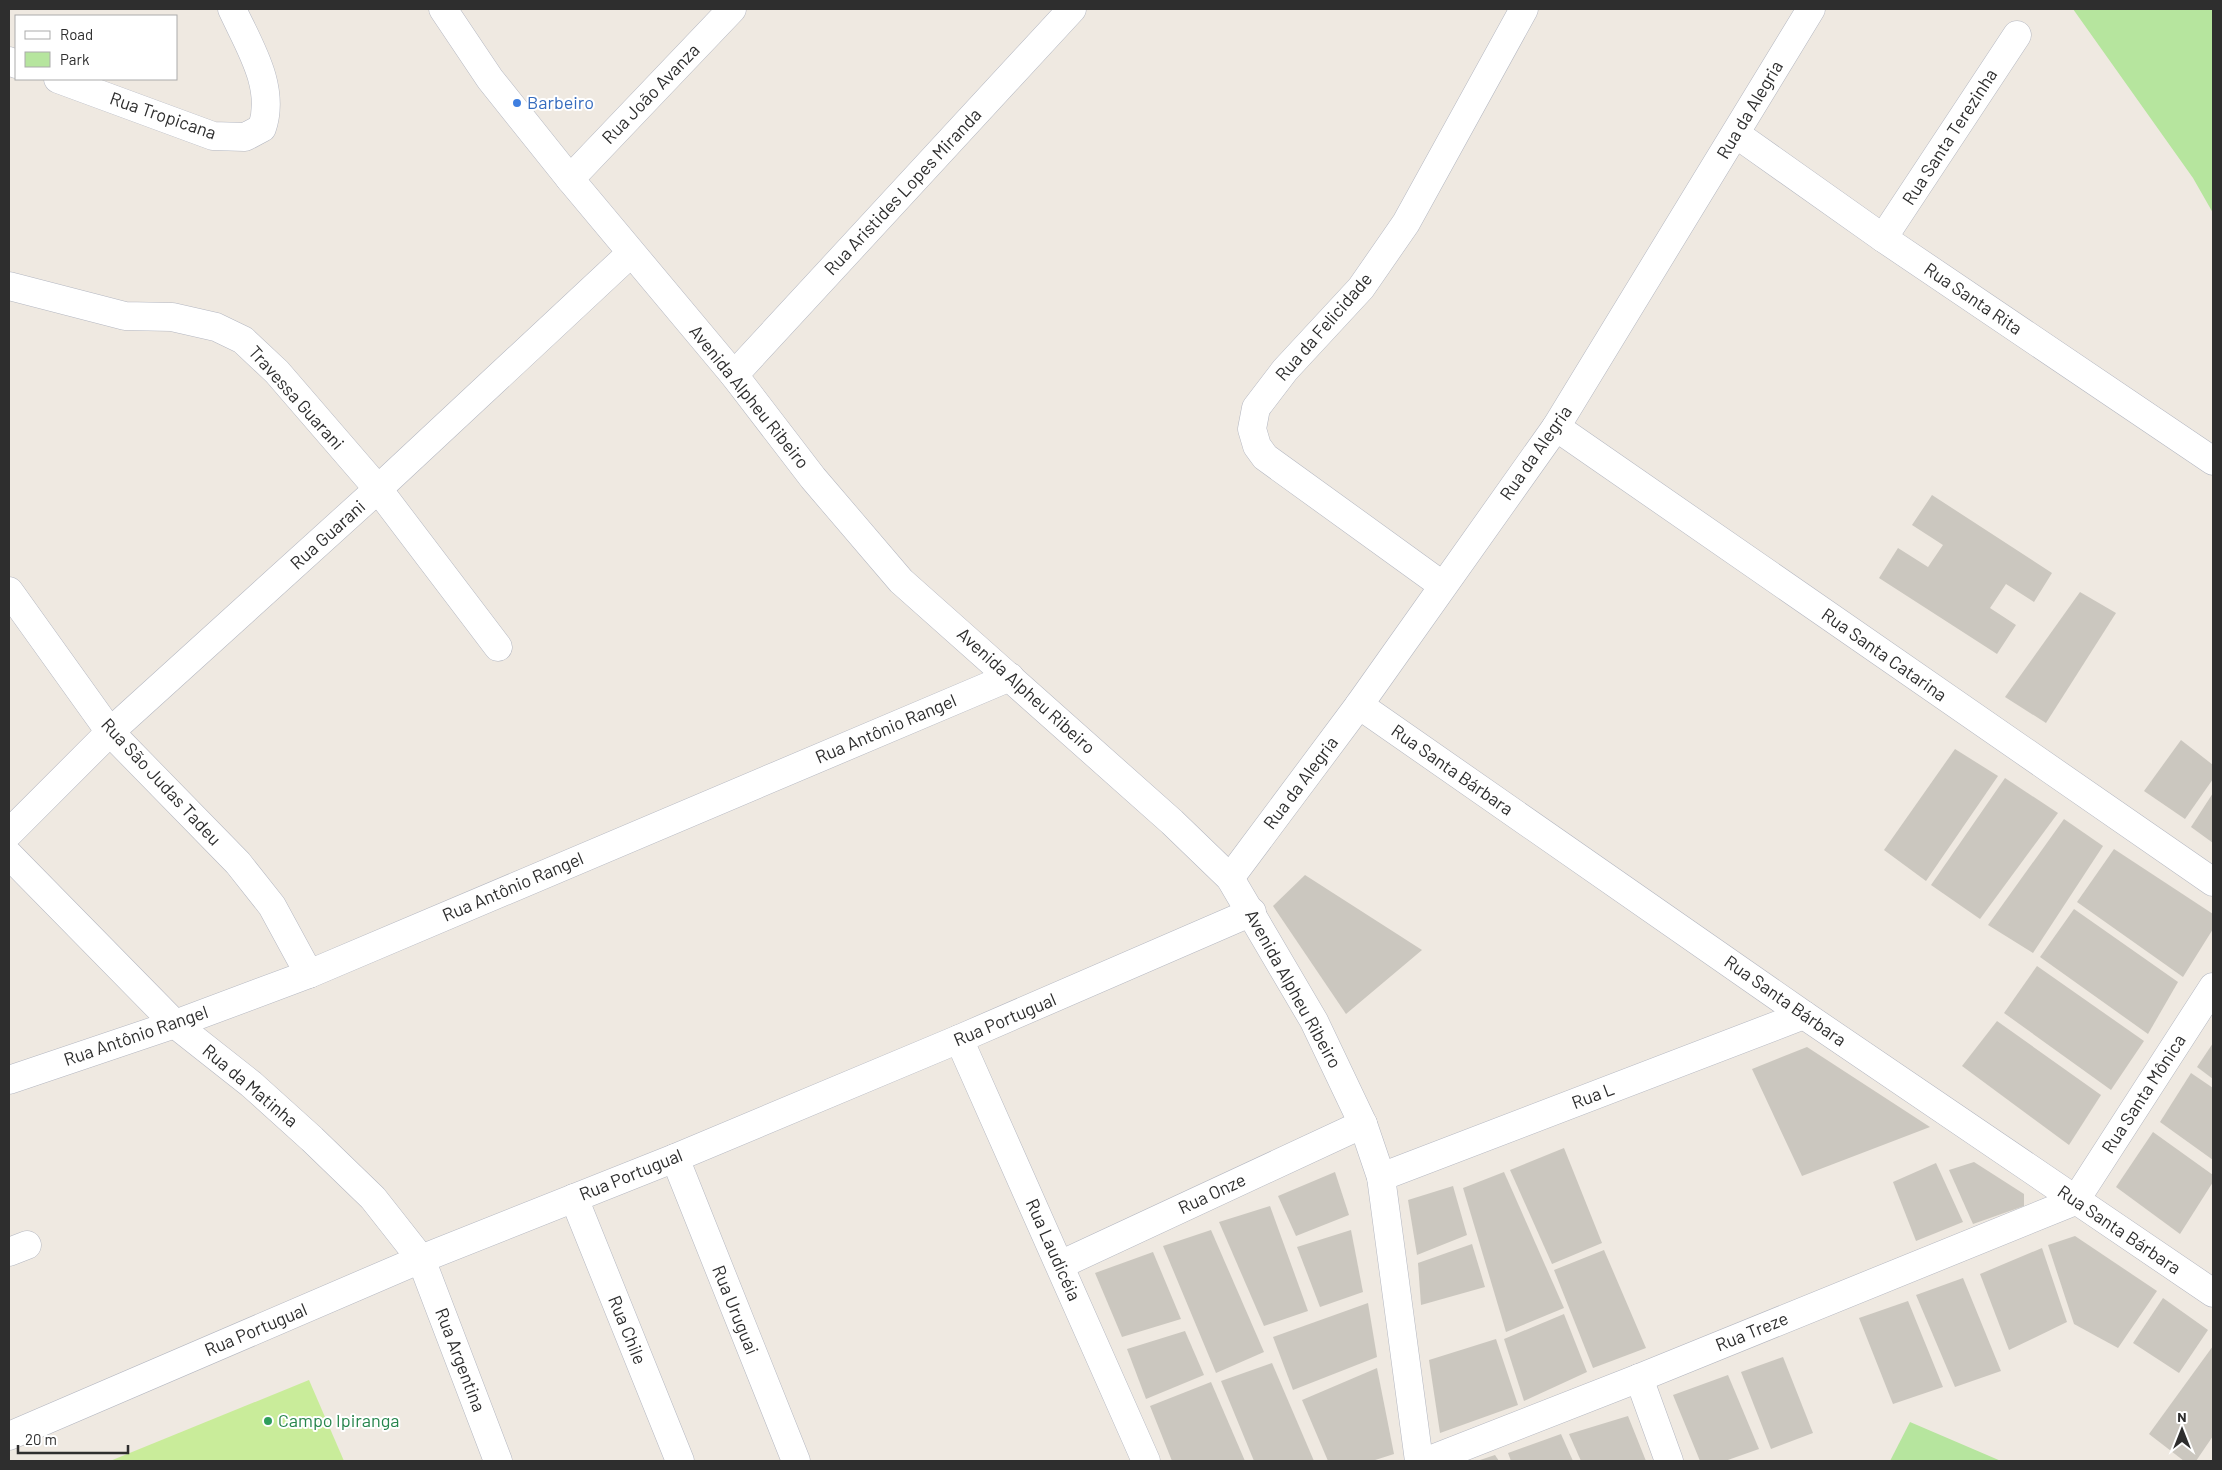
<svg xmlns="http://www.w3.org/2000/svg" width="2222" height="1470" viewBox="0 0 2222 1470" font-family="Barlow,sans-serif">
  <rect width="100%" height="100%" fill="#efe9e1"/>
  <g fill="#b6e59e">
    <path d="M2073 9H2213V213L2193 178Z"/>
    <path d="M1910 1422 2001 1461H1890Z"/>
  </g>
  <path fill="#c9ec9a" d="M309 1380 344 1461H110Z"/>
  <g fill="#cbc7bf">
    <path d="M1932 495 2052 573 2034 602 2006 584 1990 608 2016 625 1997 654 1879 578 1898 548 1928 567 1943 545 1912 525Z"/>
    <path d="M2080 592 2116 613 2046 723 2005 697Z"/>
    <path d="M2181 740 2213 765V779L2185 819 2144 791Z"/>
    <path d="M1955 749 1998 776 1926 881 1884 850Z"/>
    <path d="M2005 778 2058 813 1980 919 1931 885Z"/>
    <path d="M2213 793V843L2191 827Z"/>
    <path d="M2064 819 2103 846 2033 953 1988 925Z"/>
    <path d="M2114 849 2213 914V929L2183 977 2077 902Z"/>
    <path d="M1305 875 1422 950 1346 1014 1273 906Z"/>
    <path d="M2074 909 2178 982 2148 1034 2040 957Z"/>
    <path d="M2037 966 2144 1041 2111 1090 2004 1013Z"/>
    <path d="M1997 1021 2101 1095 2069 1145 1962 1066Z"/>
    <path d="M2213 1043V1079L2197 1067Z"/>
    <path d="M1807 1047 1930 1127 1802 1176 1752 1069Z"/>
    <path d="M2191 1073 2213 1088V1160L2160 1122Z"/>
    <path d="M2153 1132 2213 1175V1182L2180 1234 2116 1187Z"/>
    <path d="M1564 1148 1602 1243 1552 1264 1510 1170Z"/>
    <path d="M1974 1162 2024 1194V1206L1973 1224 1949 1170Z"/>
    <path d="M1936 1163 1963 1222 1916 1241 1893 1182Z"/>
    <path d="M1335 1172 1349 1215 1296 1236 1278 1196Z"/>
    <path d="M1504 1172 1564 1308 1506 1332 1463 1188Z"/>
    <path d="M1453 1186 1467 1235 1417 1255 1408 1200Z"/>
    <path d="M1270 1206 1308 1311 1264 1326 1219 1222Z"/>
    <path d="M1211 1230 1264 1352 1216 1373 1163 1246Z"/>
    <path d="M1351 1230 1363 1292 1320 1307 1297 1247Z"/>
    <path d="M2075 1236 2157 1291 2118 1348 2074 1324 2048 1245Z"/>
    <path d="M1472 1244 1485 1287 1421 1305 1418 1263Z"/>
    <path d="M2042 1248 2067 1322 2009 1350 1980 1274Z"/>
    <path d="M1604 1250 1646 1348 1593 1368 1554 1270Z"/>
    <path d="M1153 1252 1181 1319 1122 1337 1095 1273Z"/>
    <path d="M1963 1278 2001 1371 1955 1387 1916 1295Z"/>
    <path d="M2163 1298 2208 1330 2179 1373 2133 1343Z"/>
    <path d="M1908 1301 1943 1387 1893 1404 1859 1318Z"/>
    <path d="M1368 1303 1377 1357 1293 1390 1273 1337Z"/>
    <path d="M1564 1314 1587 1372 1524 1401 1504 1339Z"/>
    <path d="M1185 1331 1204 1375 1146 1399 1127 1349Z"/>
    <path d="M1496 1339 1518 1405 1440 1433 1429 1360Z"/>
    <path d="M2213 1346V1436L2196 1461H2184L2149 1434Z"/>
    <path d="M1783 1357 1813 1433 1771 1449 1741 1372Z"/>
    <path d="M1272 1363 1314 1461H1254L1221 1381Z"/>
    <path d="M1377 1368 1394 1454 1372 1461H1328L1302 1400Z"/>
    <path d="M1728 1375 1759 1449 1725 1461H1700L1673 1395Z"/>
    <path d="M1211 1382 1245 1461H1172L1150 1406Z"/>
    <path d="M1628 1416 1646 1461H1581L1569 1434Z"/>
    <path d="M1561 1434 1573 1461H1511L1508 1453Z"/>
    <path d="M1495 1455 1499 1461H1477Z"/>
  </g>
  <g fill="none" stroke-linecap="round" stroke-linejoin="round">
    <g stroke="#b4b7c1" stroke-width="29">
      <g id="street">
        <path d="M9 61 16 64"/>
        <path d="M58 79 213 136 245 137 262 128C276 87 249 46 232 9"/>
        <path d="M1736 134 1883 238 2213 461"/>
        <path d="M570 179 732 9"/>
        <path d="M1883 238 2017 35"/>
        <path d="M9 286 125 316 172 317 216 327 243 340 277 372 378 489 498 647"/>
        <path d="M734 375 1072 9"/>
        <path d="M1556 427 2213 882"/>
        <path d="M1442 585 1265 457 1257 446 1252 429 1256 408 1285 370 1361 288 1406 223 1524 9"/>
        <path d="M9 591 110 732 238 863 272 906 309 974"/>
        <path d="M1359 705 1804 1015 2213 1293"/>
        <path d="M9 833 110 732 378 489 630 254"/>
        <path d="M9 855 175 1024 251 1084 312 1139 373 1198 421 1259 498 1461"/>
        <path d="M1230 878 1359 705 1556 427 1811 9"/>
        <path d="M959 1039 1146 1461"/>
        <path d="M9 1080 175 1024 309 974 1010 677"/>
        <path d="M675 1158 796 1461"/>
        <path d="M1381 1177 1804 1015"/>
        <path d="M574 1198 680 1461"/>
        <path d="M9 1252 27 1245"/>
        <path d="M1060 1265 1363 1124"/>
        <path d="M1639 1378 1669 1461"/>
        <path d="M9 1436 421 1259 675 1158 959 1039 1252 912"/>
        <path d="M1427 1461 1639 1378 2075 1201 2213 987"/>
      </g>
    </g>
    <g stroke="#b4b7c1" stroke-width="29">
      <path id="secondary" d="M443 9 490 79 570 179 734 375 813 478 901 581 1172 822 1230 878 1314 1021 1363 1124 1381 1177 1419 1461"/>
    </g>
    <use href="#street" stroke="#fff" stroke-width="28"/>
    <use href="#secondary" stroke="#fff" stroke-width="28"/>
  </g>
  <circle fill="#3f7fe0" stroke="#fff" stroke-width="2" cx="517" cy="103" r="5"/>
  <circle fill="#2e9e5b" stroke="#fff" stroke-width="2" cx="268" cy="1421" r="5"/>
  <g text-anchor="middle" stroke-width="4" stroke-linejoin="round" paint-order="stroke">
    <g font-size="18" fill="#2e2e2e" stroke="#fff">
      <text transform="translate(651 94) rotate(-46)" y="6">Rua João Avanza</text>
      <text transform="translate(1750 110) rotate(-59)" y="6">Rua da Alegria</text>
      <text transform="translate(163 116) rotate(19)" y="6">Rua Tropicana</text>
      <text transform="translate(1950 137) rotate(-57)" y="6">Rua Santa Terezinha</text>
      <text transform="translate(903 192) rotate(-47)" y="6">Rua Aristides Lopes Miranda</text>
      <text transform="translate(1973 299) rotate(34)" y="6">Rua Santa Rita</text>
      <text transform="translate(1324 327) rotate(-49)" y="6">Rua da Felicidade</text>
      <text transform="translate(749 397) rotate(51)" y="6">Avenida Alpheu Ribeiro</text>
      <text transform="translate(296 398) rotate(48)" y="6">Travessa Guarani</text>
      <text transform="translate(1536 453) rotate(-55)" y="6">Rua da Alegria</text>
      <text transform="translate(328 535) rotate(-42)" y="6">Rua Guarani</text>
      <text transform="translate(1884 655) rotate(35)" y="6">Rua Santa Catarina</text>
      <text transform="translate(1026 691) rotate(42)" y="6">Avenida Alpheu Ribeiro</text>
      <text transform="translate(886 729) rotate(-23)" y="6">Rua Antônio Rangel</text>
      <text transform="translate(1452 770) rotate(35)" y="6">Rua Santa Bárbara</text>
      <text transform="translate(161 782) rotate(47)" y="6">Rua São Judas Tadeu</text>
      <text transform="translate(1301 783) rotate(-53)" y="6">Rua da Alegria</text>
      <text transform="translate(513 887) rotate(-23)" y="6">Rua Antônio Rangel</text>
      <text transform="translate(1293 989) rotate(61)" y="6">Avenida Alpheu Ribeiro</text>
      <text transform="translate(1785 1001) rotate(35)" y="6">Rua Santa Bárbara</text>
      <text transform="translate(1005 1020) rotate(-23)" y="6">Rua Portugual</text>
      <text transform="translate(136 1036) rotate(-19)" y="6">Rua Antônio Rangel</text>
      <text transform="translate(250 1086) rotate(40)" y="6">Rua da Matinha</text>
      <text transform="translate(2144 1094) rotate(-57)" y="6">Rua Santa Mônica</text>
      <text transform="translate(1593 1096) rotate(-21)" y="6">Rua L</text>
      <text transform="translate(631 1175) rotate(-22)" y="6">Rua Portugual</text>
      <text transform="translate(1212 1194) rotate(-25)" y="6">Rua Onze</text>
      <text transform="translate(2119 1230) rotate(34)" y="6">Rua Santa Bárbara</text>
      <text transform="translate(1053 1250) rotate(66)" y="6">Rua Laudicéia</text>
      <text transform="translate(735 1310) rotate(68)" y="6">Rua Uruguai</text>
      <text transform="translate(256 1330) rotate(-23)" y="6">Rua Portugual</text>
      <text transform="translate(627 1330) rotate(68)" y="6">Rua Chile</text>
      <text transform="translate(1752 1332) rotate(-22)" y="6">Rua Treze</text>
      <text transform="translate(460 1360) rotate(69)" y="6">Rua Argentina</text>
    </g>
    <g font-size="18" fill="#366cbe" stroke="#fff" text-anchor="start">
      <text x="527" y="109">Barbeiro</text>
    </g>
    <g font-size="18" fill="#27864d" stroke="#fff" text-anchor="start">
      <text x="278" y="1427">Campo Ipiranga</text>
    </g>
  </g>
  <rect width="2222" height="1470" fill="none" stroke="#2e2e2e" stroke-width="20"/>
  <rect x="15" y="15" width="162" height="65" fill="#ffffff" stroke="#ababab"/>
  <rect x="25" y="31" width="25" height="8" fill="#ffffff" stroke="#ababab"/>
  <text x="60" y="40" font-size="15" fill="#2e2e2e">Road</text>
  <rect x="25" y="52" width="25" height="15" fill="#b6e59e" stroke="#ababab"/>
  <text x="60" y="65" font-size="15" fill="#2e2e2e">Park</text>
  <g transform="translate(2182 1430)" stroke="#ffffff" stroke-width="4" paint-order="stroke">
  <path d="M0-4L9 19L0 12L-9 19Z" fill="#2e2e2e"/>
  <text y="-8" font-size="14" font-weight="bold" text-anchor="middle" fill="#2e2e2e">N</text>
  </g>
  <path d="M18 1445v8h110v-8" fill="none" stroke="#2e2e2e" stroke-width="2.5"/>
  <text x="25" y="1445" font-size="15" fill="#2e2e2e" stroke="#ffffff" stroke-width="4" paint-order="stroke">20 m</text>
</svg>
